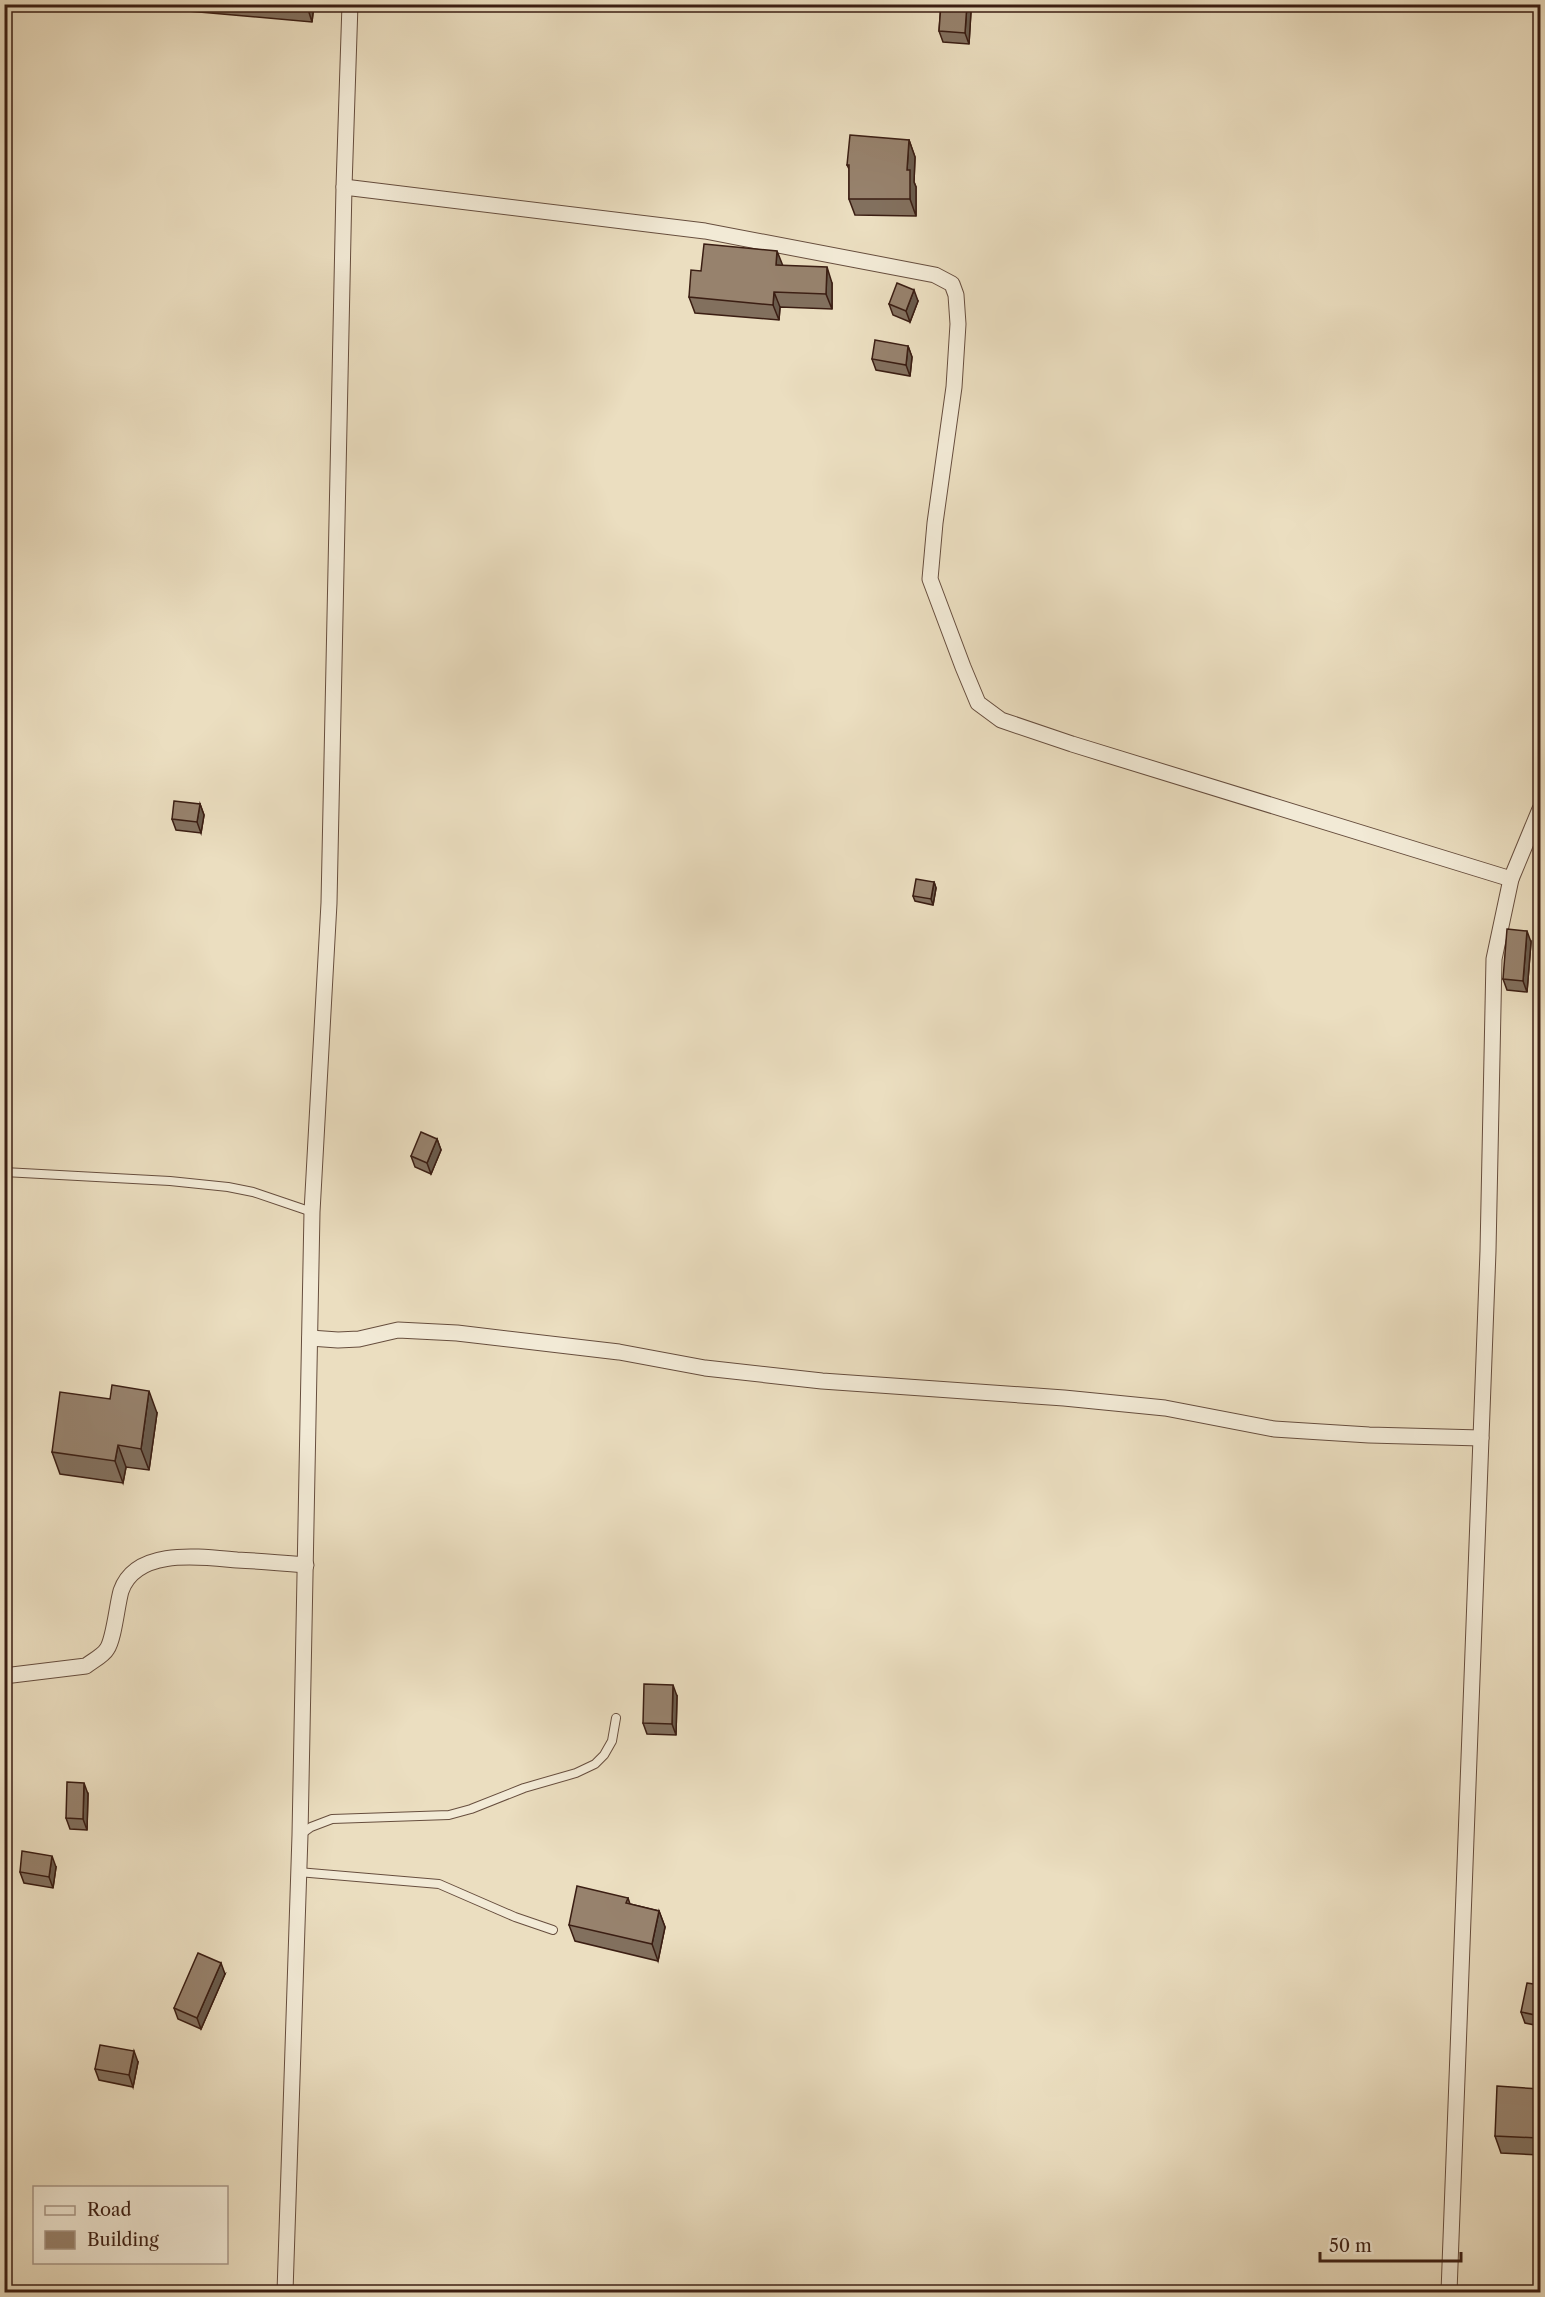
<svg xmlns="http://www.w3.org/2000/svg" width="1545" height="2297" viewBox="0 0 1545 2297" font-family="'Libre Caslon Text',serif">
  <rect width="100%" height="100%" fill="#ebdec0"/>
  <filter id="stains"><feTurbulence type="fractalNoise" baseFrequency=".00333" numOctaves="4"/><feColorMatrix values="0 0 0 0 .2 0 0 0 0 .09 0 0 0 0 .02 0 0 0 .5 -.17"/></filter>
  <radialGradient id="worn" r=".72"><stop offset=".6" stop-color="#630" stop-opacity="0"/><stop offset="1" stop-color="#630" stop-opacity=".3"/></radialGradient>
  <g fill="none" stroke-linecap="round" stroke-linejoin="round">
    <g stroke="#674e3e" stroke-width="10">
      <g id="lane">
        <path d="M4 1172 170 1181 228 1187 253 1192 312 1212"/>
        <path d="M300 1835 311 1827 332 1819 449 1815 471 1809 524 1788 576 1773 595 1764 604 1755 612 1741 616 1718"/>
        <path d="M298 1872 439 1884 515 1917 553 1930"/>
      </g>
    </g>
    <g stroke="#674e3e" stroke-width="17">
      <g id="street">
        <path d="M344 187 705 231 935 275 952 284 956 295 958 324 954 387 935 523 930 579 963 667 978 703 1001 720 1072 744 1511 879"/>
        <path d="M310 1338 338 1340 359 1339 398 1330 457 1333 619 1352 705 1368 822 1381 1064 1398 1165 1408 1274 1429 1369 1435 1481 1438"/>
        <path d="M4 1676 86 1666C92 1661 103 1656 107 1649 114 1639 117 1605 121 1591 136 1547 202 1557 237 1560 260 1561 283 1563 306 1565"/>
        <path d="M285 2292 300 1835 312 1212 329 903 344 187 350 4"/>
        <path d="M1449 2292 1488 1251 1494 959 1511 879 1540 809"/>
      </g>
    </g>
    <use href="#lane" stroke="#f2ead6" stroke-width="8"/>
    <use href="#street" stroke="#f2ead6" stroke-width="15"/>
  </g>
  <g fill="#82705e" stroke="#3b1e13" stroke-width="1.5">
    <path d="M153 4H314L312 22 154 8Z"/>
    <path d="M941 4H969L971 11 969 44 943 42 939 31Z"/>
    <path d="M909 140 915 157 914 182 916 187V216L855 215 849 199V169L847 165Z"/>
    <path d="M783 266 832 283V309L780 307 779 320 695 313 689 297 701 271Z"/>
    <path d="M918 301 910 322 893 315 889 304Z"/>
    <path d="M908 346 912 357 910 376 876 370 872 359Z"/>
    <path d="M200 804 204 815 201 833 176 830 172 819Z"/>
    <path d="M934 882 936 888 933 905 915 901 913 896Z"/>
    <path d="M1531 942 1527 992 1507 990 1503 979Z"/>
    <path d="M437 1139 441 1150 431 1174 415 1167 411 1156Z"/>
    <path d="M157 1413 149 1470 126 1467 123 1483 60 1474 52 1452Z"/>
    <path d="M677 1696 676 1735 647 1734 643 1723Z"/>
    <path d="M88 1794 87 1830 70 1829 66 1818Z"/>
    <path d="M56 1867 53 1888 24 1883 20 1872Z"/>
    <path d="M628 1898 630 1904 659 1911 665 1927 658 1961 575 1941 569 1925Z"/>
    <path d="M225 1974 201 2029 178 2019 174 2008Z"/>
    <path d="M1540 1985V2026L1525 2023 1521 2012Z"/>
    <path d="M138 2062 133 2087 99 2080 95 2069Z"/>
    <path d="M1540 2090V2155L1501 2153 1495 2136Z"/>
  </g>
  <g fill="#6a5b4c" stroke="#3b1e13" stroke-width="1.5">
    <path d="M307 4H314L312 22 307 6Z"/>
    <path d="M967 4H969L971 11 969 44 965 33Z"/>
    <path d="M909 140 915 157 914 182 916 187V216L910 199 907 170Z"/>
    <path d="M777 251 783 266 776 265Z"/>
    <path d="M827 267 832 283V309L826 294Z"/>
    <path d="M914 290 918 301 910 322 906 311Z"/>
    <path d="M774 292 780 307 779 320 773 305Z"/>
    <path d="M908 346 912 357 910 376 906 365Z"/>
    <path d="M200 804 204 815 201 833 197 822Z"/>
    <path d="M934 882 936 888 933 905 931 899Z"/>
    <path d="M1527 931 1531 942 1527 992 1523 981Z"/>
    <path d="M437 1139 441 1150 431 1174 427 1163Z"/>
    <path d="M149 1391 157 1413 149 1470 141 1449Z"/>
    <path d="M118 1445 126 1467 123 1483 115 1461Z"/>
    <path d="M673 1685 677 1696 676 1735 672 1724Z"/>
    <path d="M84 1783 88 1794 87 1830 83 1819Z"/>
    <path d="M52 1856 56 1867 53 1888 49 1877Z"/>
    <path d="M659 1911 665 1927 658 1961 652 1944Z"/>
    <path d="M221 1963 225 1974 201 2029 197 2018Z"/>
    <path d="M134 2051 138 2062 133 2087 129 2075Z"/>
    <path d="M1540 2090V2146L1538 2138Z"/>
  </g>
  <g fill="#97826d" stroke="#3b1e13" stroke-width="1.5">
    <path d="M289 4H307V6Z"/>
    <path d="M941 4H967L965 33 939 31Z"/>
    <path d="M850 135 909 140 907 170H910V199H849V165H847Z"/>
    <path d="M704 244 777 251 776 265 827 267 826 294 774 292 773 305 689 297 691 270 701 271Z"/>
    <path d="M897 283 914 290 906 311 889 304Z"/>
    <path d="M875 340 908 346 906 365 872 359Z"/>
    <path d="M174 801 200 804 197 822 172 819Z"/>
    <path d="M916 879 934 882 931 899 913 896Z"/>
    <path d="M1507 929 1527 931 1523 981 1503 979Z"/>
    <path d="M421 1132 437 1139 427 1163 411 1156Z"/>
    <path d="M112 1385 149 1391 141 1449 118 1445 115 1461 52 1452 60 1392 110 1399Z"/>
    <path d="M644 1684 673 1685 672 1724 643 1723Z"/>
    <path d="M67 1782 84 1783 83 1819 66 1818Z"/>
    <path d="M22 1851 52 1856 49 1877 20 1872Z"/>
    <path d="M577 1886 628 1898 626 1903 659 1911 652 1944 569 1925Z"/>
    <path d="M198 1953 221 1963 197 2018 174 2008Z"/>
    <path d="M1527 1983 1540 1985V2016L1521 2012Z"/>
    <path d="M100 2045 134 2051 129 2075 95 2069Z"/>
    <path d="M1497 2086 1540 2089 1538 2138 1495 2136Z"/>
  </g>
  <rect width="1545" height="2297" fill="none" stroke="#ebdec0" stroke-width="24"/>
  <rect x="6" y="6" width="1533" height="2285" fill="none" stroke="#3b1e13" stroke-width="3"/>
  <rect x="12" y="12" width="1521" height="2273" fill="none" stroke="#3b1e13" stroke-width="1.5"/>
  <rect x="33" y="2186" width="195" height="78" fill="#f2ead6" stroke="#a99888" stroke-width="1.5"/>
  <rect x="45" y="2206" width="30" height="9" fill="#f2ead6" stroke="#a99888" stroke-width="1.5"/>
  <text x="87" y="2216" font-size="18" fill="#3b1e13">Road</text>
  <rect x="45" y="2231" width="30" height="18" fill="#97826d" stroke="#a99888" stroke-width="1.5"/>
  <text x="87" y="2246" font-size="18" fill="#3b1e13">Building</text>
  <path d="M1320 2252v9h141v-9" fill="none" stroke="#3b1e13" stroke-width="3"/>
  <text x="1329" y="2252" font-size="18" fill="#3b1e13" stroke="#f2ead6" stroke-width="4.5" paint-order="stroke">50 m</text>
  <rect width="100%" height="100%" filter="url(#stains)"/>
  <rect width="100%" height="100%" fill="url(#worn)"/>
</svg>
